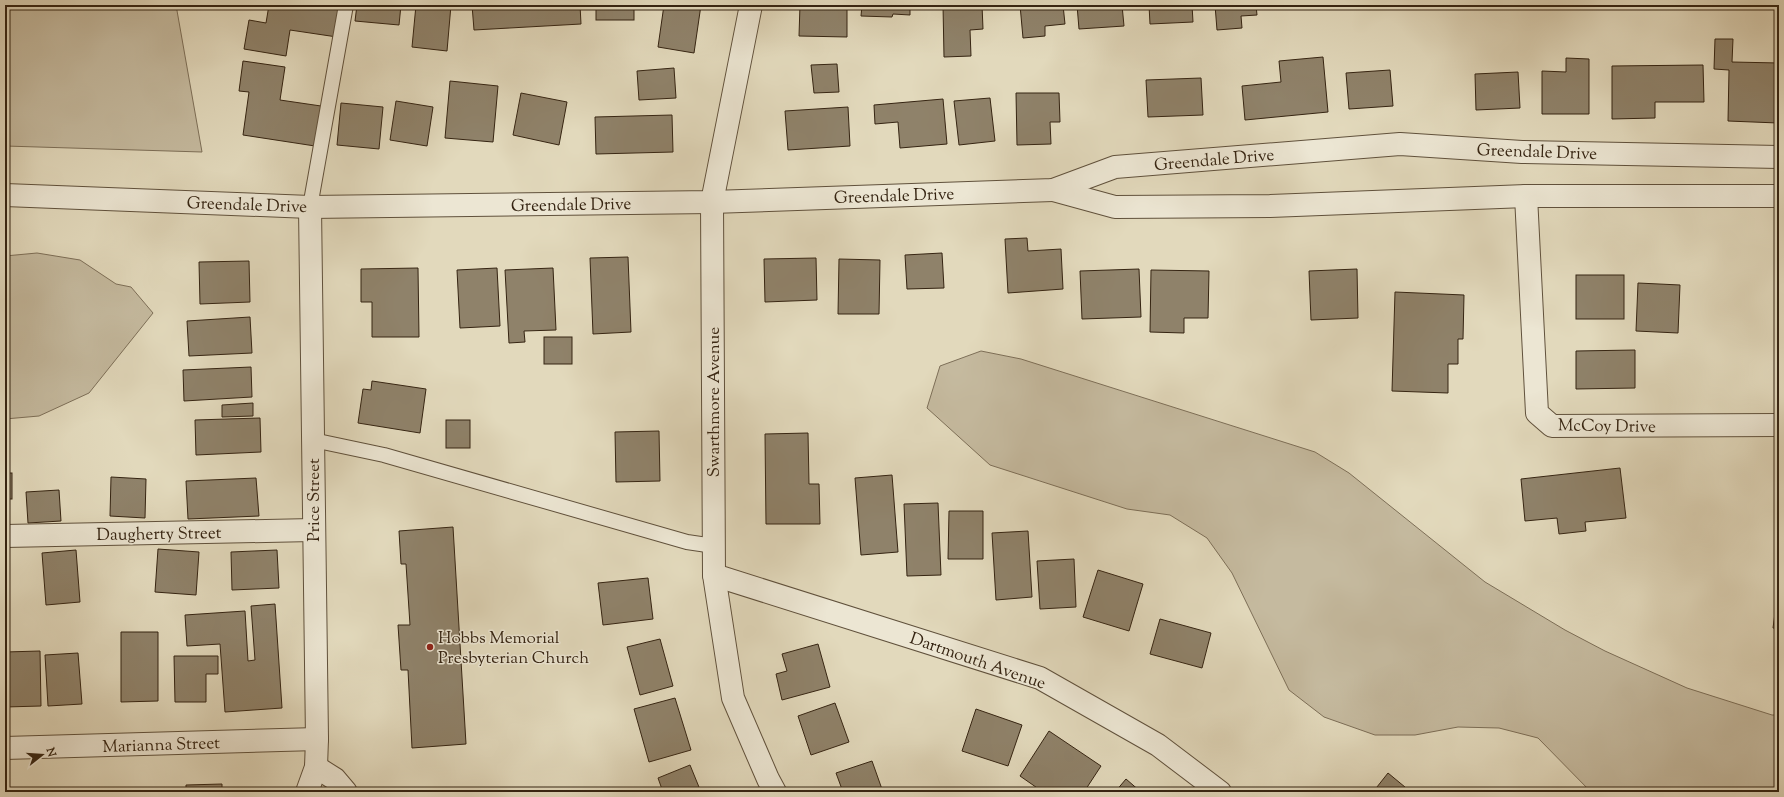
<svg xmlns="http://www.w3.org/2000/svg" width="1784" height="797" viewBox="0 0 1784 797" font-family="'Sorts Mill Goudy',serif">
  <rect width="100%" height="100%" fill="#e2d9bc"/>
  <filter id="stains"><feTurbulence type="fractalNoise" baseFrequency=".005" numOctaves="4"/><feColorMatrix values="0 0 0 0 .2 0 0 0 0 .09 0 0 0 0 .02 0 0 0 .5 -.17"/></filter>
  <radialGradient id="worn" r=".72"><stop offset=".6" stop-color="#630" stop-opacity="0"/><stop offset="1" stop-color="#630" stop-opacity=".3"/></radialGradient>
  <g fill="#c5ba9f" stroke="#7d6f58">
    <path d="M5 5H176L202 152 5 146Z"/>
    <path d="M37 253 80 260 116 284 131 287 153 313 89 393 39 416 5 419V256Z"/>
    <path d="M981 351 1021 359 1315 452 1349 473 1485 582 1565 630 1605 651 1687 688 1772 715H1779V792H1591L1538 738 1499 728 1458 727 1415 735H1375L1324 717 1289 690 1232 573 1207 538 1170 515 1127 509 990 465 927 408 940 366Z"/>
  </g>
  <g fill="#8f826a" stroke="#352412">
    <path d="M269 5H341L337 37 290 30 286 56 244 49 249 20 266 23Z"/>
    <path d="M357 5H401L399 25 355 21Z"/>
    <path d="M416 5H451L447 51 412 47Z"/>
    <path d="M472 5H580L581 24 474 30Z"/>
    <rect x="596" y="5" width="38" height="15"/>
    <path d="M664 5H701L694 53 658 47Z"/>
    <path d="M800 5H847V37L799 36Z"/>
    <path d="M862 5H910V15L893 14 892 17 861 16Z"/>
    <path d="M943 5H982L983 29 970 30 971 56 944 57Z"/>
    <path d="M1020 5H1063L1065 24 1045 26V36L1023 38Z"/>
    <path d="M1077 5H1122L1124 26 1079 29Z"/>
    <path d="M1149 5H1192L1193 22 1150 24Z"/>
    <path d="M1215 5H1256L1257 15 1241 16 1242 28 1217 30Z"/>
    <path d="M1550 5H1590V7Z"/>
    <path d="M1715 39H1733L1732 62 1779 63 1778 123 1728 121 1729 70 1714 69Z"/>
    <path d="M1323 57 1328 112 1245 120 1242 86 1281 82 1279 61Z"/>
    <path d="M1566 58 1589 59V114H1542V71L1566 72Z"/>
    <path d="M243 61 285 67 280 100 321 106 315 146 243 135 249 92 239 91Z"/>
    <path d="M837 64 839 92 814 93 811 65Z"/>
    <path d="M1703 65 1704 102H1655V118L1612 119V66Z"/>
    <path d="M674 68 676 98 639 100 637 71Z"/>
    <path d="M1390 70 1393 106 1349 109 1346 73Z"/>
    <path d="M1518 72 1520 108 1476 110 1475 74Z"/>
    <path d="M1201 78 1203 115 1148 117 1146 80Z"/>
    <path d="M450 81 498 86 493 142 445 138Z"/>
    <path d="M521 93 567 102 559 145 513 135Z"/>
    <path d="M1016 93H1059L1060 122H1050L1051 144 1017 145Z"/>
    <path d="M990 98 995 141 959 145 954 101Z"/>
    <path d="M943 99 947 144 900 148 898 122 875 124 874 105Z"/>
    <path d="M396 101 433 107 427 146 390 140Z"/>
    <path d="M341 103 383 107 379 149 337 145Z"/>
    <path d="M848 107 850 146 788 150 785 111Z"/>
    <path d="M672 115 673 152 596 154 595 117Z"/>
    <path d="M1027 238 1028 251 1061 249 1063 289 1008 293 1005 239Z"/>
    <path d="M942 253 944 288 907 289 905 255Z"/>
    <path d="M628 257 631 332 593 334 590 258Z"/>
    <path d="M816 258 817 300 765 302 764 259Z"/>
    <path d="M839 259 880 260 879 314H838Z"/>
    <path d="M249 261 250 302 200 304 199 262Z"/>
    <path d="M418 268 419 337H372V302H361V269Z"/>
    <path d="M497 268 500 326 460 328 457 270Z"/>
    <path d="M553 268 556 330 524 331 525 342 509 343 505 270Z"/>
    <path d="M1139 269 1141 317 1082 319 1080 271Z"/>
    <path d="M1357 269 1358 318 1311 320 1309 271Z"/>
    <path d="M1151 270 1209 271 1208 318H1184V333L1150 332Z"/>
    <rect x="1576" y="275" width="48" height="44"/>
    <path d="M1638 283 1680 285 1678 333 1636 331Z"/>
    <path d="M1395 292 1464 295 1463 339H1458V364H1448V393L1392 391Z"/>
    <path d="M250 317 252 353 189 356 187 321Z"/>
    <rect x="544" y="337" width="28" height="27"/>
    <path d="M1635 350V388L1576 389V351Z"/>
    <path d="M251 367 252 397 184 401 183 370Z"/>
    <path d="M372 381 426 389 420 433 358 423 363 389 371 390Z"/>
    <path d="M253 403V416L222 417V405Z"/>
    <path d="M260 418 261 452 196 455 195 420Z"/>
    <rect x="446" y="420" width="24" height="28"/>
    <path d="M659 431 660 481 616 482 615 432Z"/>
    <path d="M808 433 809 484H819L820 524H766L765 434Z"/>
    <path d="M1620 468 1626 518 1585 522 1586 531 1559 534 1557 518 1525 521 1521 479Z"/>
    <rect x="5" y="473" width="7" height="26"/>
    <path d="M892 475 898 552 861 555 855 478Z"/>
    <path d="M111 477 146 479 145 518 110 516Z"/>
    <path d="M256 478 259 516 188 519 186 481Z"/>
    <path d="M59 490 61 521 28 523 26 492Z"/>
    <path d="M938 503 941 575 907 576 904 504Z"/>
    <path d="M949 511H983V559H948Z"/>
    <path d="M453 527 466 744 412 748 408 670H401L398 625H410L406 564H401L399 531Z"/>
    <path d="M1028 531 1032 597 996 600 992 533Z"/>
    <path d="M158 549 199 552 196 595 155 592Z"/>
    <path d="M76 550 80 602 46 605 42 553Z"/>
    <path d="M277 550 279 588 232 590 231 552Z"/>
    <path d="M1074 559 1076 607 1040 609 1037 561Z"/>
    <path d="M1098 570 1143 584 1129 631 1083 617Z"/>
    <path d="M648 578 653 619 603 625 598 583Z"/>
    <path d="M1779 583V629L1773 628Z"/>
    <path d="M275 604 282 708 225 712 220 644 187 646 185 615 245 611 248 661 255 660 251 606Z"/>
    <path d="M1160 619 1211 633 1202 668 1150 654Z"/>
    <path d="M121 632H158V701L121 702Z"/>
    <path d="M660 639 673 686 640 695 627 647Z"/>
    <path d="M818 644 830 687 782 700 776 674 787 671 782 654Z"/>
    <path d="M40 651 41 706 5 707V652Z"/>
    <path d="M78 653 82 704 48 706 45 655Z"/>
    <path d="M174 656H218V674H206V702H175Z"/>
    <path d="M675 698 691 750 649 762 634 709Z"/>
    <path d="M835 703 849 742 811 755 798 716Z"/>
    <path d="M976 709 1022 725 1008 766 962 751Z"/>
    <path d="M1049 731 1101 766 1084 792H1043L1020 776Z"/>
    <path d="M872 761 883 792H843L836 773Z"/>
    <path d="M690 765 701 792H663L658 778Z"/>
    <path d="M1388 773 1411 792H1373Z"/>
    <path d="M1126 779 1141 792H1115Z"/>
    <path d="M222 784V792H186V785Z"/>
    <rect x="143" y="791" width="36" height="1"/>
  </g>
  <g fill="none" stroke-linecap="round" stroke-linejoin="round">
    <g stroke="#60513c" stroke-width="16">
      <g id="service">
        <path d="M310 207 346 5"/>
        <path d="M313 440 384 455 687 542 714 546"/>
      </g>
    </g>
    <g stroke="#60513c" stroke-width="24">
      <g id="minor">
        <path d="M751 5 712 202 714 575 733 698 768 779 775 792"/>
        <path d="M1053 190 1115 207 1270 206 1526 196H1779"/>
        <path d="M5 195 310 207 712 202 1053 190 1115 167 1400 144 1522 152 1779 157"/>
        <path d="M1526 196 1537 413 1552 426 1779 425"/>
        <path d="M5 536 313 530"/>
        <path d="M714 575 1040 678 1158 745 1220 792"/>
        <path d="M5 748 317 739"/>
        <path d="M316 767 335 779 346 792"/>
        <path d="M307 792 316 767 317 739 310 207"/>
      </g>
    </g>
    <use href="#service" stroke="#ece6d3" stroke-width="14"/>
    <use href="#minor" stroke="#ece6d3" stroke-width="22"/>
  </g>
  <circle fill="#8f2418" stroke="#ece6d3" stroke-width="1.5" cx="430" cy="647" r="4"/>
  <g text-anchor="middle" stroke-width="3" stroke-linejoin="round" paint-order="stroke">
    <g font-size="17" fill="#352412" stroke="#ece6d3">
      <text transform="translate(1537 151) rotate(2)" y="6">Greendale Drive</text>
      <text transform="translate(1214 159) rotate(-5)" y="6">Greendale Drive</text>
      <text transform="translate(894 195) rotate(-2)" y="6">Greendale Drive</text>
      <text transform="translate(247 204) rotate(2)" y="6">Greendale Drive</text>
      <text transform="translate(571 204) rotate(-1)" y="6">Greendale Drive</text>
      <text transform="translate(713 402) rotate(-90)" y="6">Swarthmore Avenue</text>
      <text transform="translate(1607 425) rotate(1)" y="6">McCoy Drive</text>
      <text transform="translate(313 500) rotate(-90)" y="6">Price Street</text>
      <text transform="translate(159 533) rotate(-1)" y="6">Daugherty Street</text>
      <text transform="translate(978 660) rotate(19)" y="6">Dartmouth Avenue</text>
      <text transform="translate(161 744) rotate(-2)" y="6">Marianna Street</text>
    </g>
    <g font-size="17" fill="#352412" stroke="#ece6d3" text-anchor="start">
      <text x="438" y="643">Hobbs Memorial<tspan x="438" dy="20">Presbyterian Church</tspan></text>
    </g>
  </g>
  <rect width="1784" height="797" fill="none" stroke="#e2d9bc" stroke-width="20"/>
  <rect x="6" y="6" width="1772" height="785" fill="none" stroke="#352412" stroke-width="2"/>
  <rect x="10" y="10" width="1764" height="777" fill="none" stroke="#352412"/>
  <g transform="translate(42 755) rotate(73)" stroke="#ece6d3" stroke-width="3" paint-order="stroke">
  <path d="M0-3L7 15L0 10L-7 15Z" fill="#352412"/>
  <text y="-6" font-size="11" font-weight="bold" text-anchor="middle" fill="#352412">N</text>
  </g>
  <rect width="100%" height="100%" filter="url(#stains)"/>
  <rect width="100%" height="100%" fill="url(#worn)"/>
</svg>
